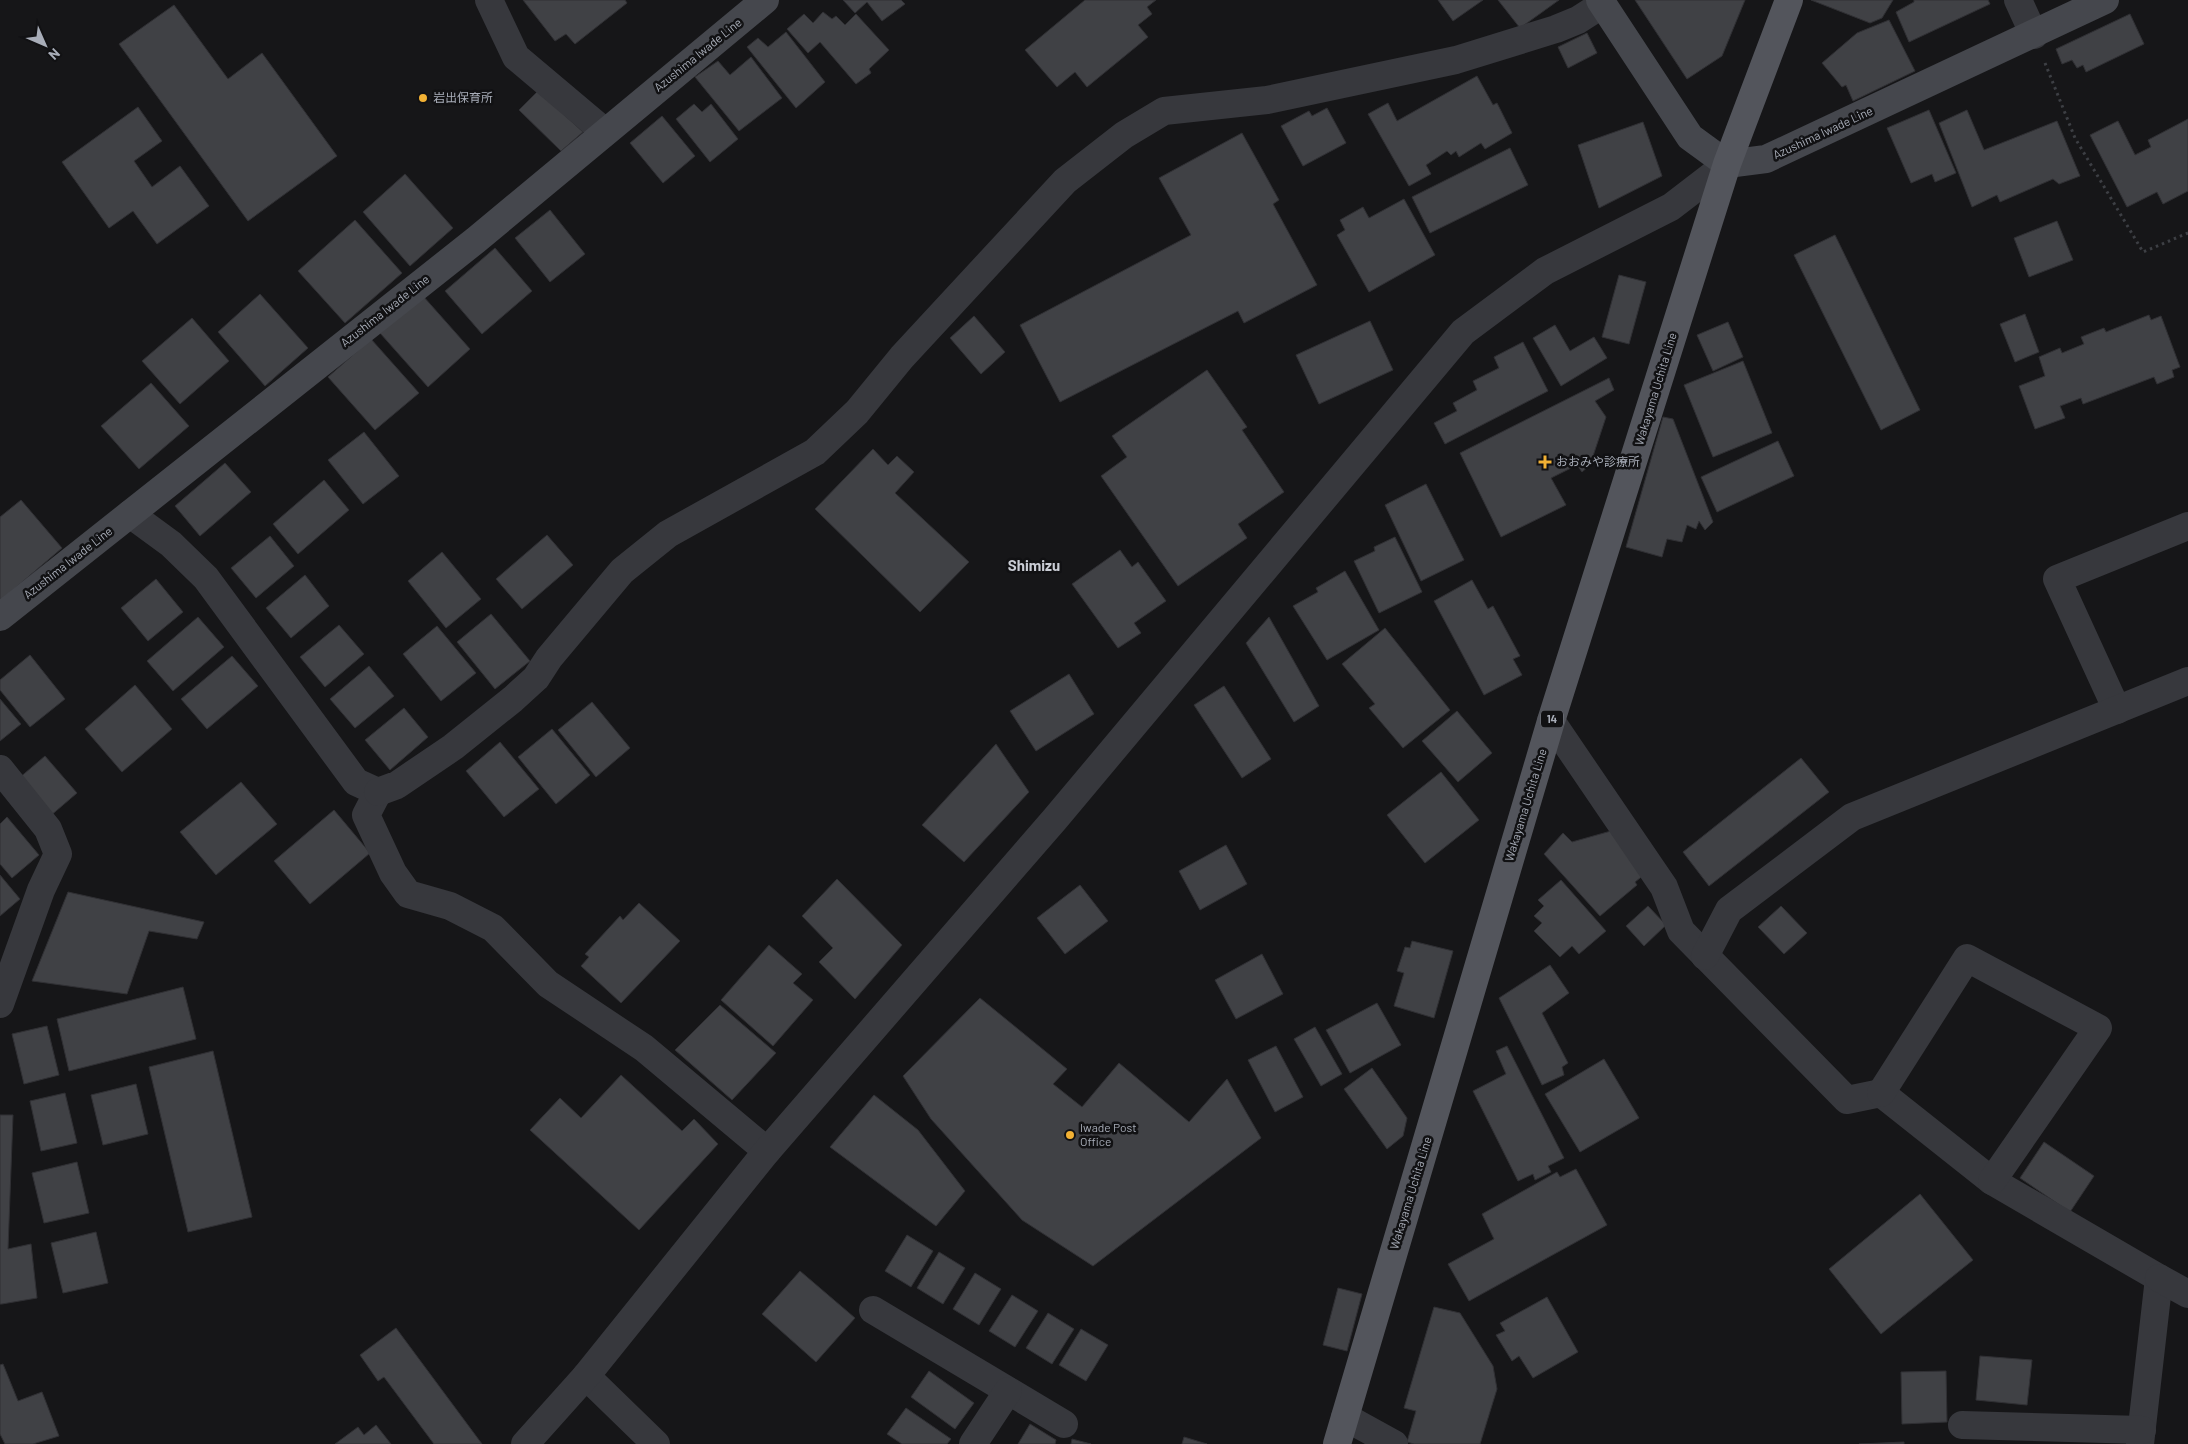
<svg xmlns="http://www.w3.org/2000/svg" width="2188" height="1444" viewBox="0 0 2188 1444" font-family="Barlow,'Noto Sans JP',sans-serif">
  <rect width="100%" height="100%" fill="#161618"/>
  <g fill="#404145" stroke="#303034">
    <path d="M523 0H625L627 3 575 44 566 34 555 41Z"/>
    <path d="M843 0H901L905 4 882 21 867 2 855 13Z"/>
    <path d="M1085 0H1156L1147 7 1152 14 1138 25 1148 37 1087 87 1075 72 1057 87 1025 50Z"/>
    <path d="M1438 0H1483L1453 21Z"/>
    <path d="M1498 0H1559L1520 28Z"/>
    <path d="M1635 0H1745L1722 56 1687 79Z"/>
    <path d="M1811 0H1893L1882 18 1870 23Z"/>
    <path d="M1914 0H1988L1990 4 1909 42 1896 12 1914 2Z"/>
    <path d="M174 5 228 79 262 53 337 156 248 221 119 44Z"/>
    <path d="M823 12 832 19 836 16 845 25 856 14 889 50 869 69 871 73 856 84 820 42 808 53 787 29 804 14 813 23Z"/>
    <path d="M2130 14 2144 44 2086 72 2083 65 2077 68 2072 60 2062 64 2056 49Z"/>
    <path d="M1889 20 1915 71 1853 101 1846 85 1842 87 1822 63 1857 33Z"/>
    <path d="M786 32 825 82 796 108 747 47 758 38 768 47Z"/>
    <path d="M1587 33 1597 53 1568 68 1558 47Z"/>
    <path d="M751 57 782 98 739 131 695 77 718 61 730 75Z"/>
    <path d="M1477 76 1493 105 1497 103 1512 133 1485 149 1481 143 1459 157 1456 151 1451 155 1447 151 1426 165 1431 174 1409 186 1368 114 1388 103 1397 121Z"/>
    <path d="M538 91 583 132 561 151 519 110Z"/>
    <path d="M694 104 702 112 711 104 738 139 710 162 676 119Z"/>
    <path d="M138 107 162 141 134 161 152 187 180 166 209 206 157 244 133 211 109 228 62 162Z"/>
    <path d="M1327 108 1346 143 1303 166 1281 126 1309 111 1312 116Z"/>
    <path d="M1929 110 1956 173 1935 182 1932 174 1911 183 1887 128Z"/>
    <path d="M1967 110 1984 150 2057 121 2080 176 2059 184 2053 179 2000 202 1997 195 1972 207 1939 123Z"/>
    <path d="M662 116 695 156 663 183 630 143Z"/>
    <path d="M2188 119V191L2163 204 2157 192 2127 207 2090 135 2118 121 2135 155 2151 147 2148 140Z"/>
    <path d="M1643 122 1662 176 1599 208 1578 145Z"/>
    <path d="M1242 133 1279 200 1273 204 1317 285 1244 323 1238 311 1060 402 1020 325 1191 235 1159 178Z"/>
    <path d="M1510 148 1528 185 1430 233 1412 197Z"/>
    <path d="M405 174 453 228 410 266 363 212Z"/>
    <path d="M1404 199 1435 255 1369 292 1337 235 1345 230 1340 220 1363 207 1369 218Z"/>
    <path d="M550 210 585 254 550 282 515 238Z"/>
    <path d="M355 220 402 273 345 323 298 271Z"/>
    <path d="M2057 221 2073 260 2029 277 2014 238Z"/>
    <path d="M1835 235 1920 410 1881 430 1794 255Z"/>
    <path d="M495 248 532 291 482 334 445 291Z"/>
    <path d="M1619 275 1646 282 1629 344 1602 337Z"/>
    <path d="M260 294 308 348 265 386 218 332Z"/>
    <path d="M423 296 470 349 428 387 380 333Z"/>
    <path d="M2025 314 2039 352 2015 362 2000 324Z"/>
    <path d="M2149 315 2151 320 2161 316 2180 367 2172 370 2174 377 2157 384 2154 377 2083 404 2081 398 2060 406 2065 418 2035 429 2019 386 2045 376 2039 357 2060 348 2062 353 2084 344 2081 337 2104 328 2106 332Z"/>
    <path d="M974 316 1005 352 981 374 950 338Z"/>
    <path d="M192 318 229 361 180 404 142 361Z"/>
    <path d="M1370 321 1393 370 1319 404 1296 355Z"/>
    <path d="M1728 322 1743 357 1713 371 1697 335Z"/>
    <path d="M1555 325 1570 351 1594 337 1607 358 1561 386 1533 338Z"/>
    <path d="M371 339 419 393 375 430 328 377Z"/>
    <path d="M1523 342 1548 391 1445 444 1434 423 1457 411 1453 403 1477 390 1473 381 1499 368 1494 357Z"/>
    <path d="M1743 361 1772 433 1713 457 1684 385Z"/>
    <path d="M1207 370 1247 427 1242 430 1284 492 1238 524 1247 538 1178 586 1101 476 1127 457 1112 436Z"/>
    <path d="M1609 378 1614 390 1595 401 1606 417 1590 465 1582 472 1577 465 1551 478 1566 505 1501 537 1460 453Z"/>
    <path d="M151 383 189 426 139 469 101 426Z"/>
    <path d="M1663 417 1673 419 1713 522 1705 530 1699 521 1696 529 1687 525 1682 542 1667 539 1662 557 1626 547Z"/>
    <path d="M364 432 399 476 363 504 328 460Z"/>
    <path d="M1778 441 1794 476 1717 512 1701 477Z"/>
    <path d="M873 449 888 465 897 456 914 472 895 493 969 562 920 612 815 509Z"/>
    <path d="M225 463 251 492 200 536 175 506Z"/>
    <path d="M324 480 349 510 298 554 273 524Z"/>
    <path d="M1426 484 1464 560 1421 581 1385 505Z"/>
    <path d="M21 500 62 548 0 601V517Z"/>
    <path d="M547 535 573 565 522 609 496 579Z"/>
    <path d="M270 536 294 566 256 598 231 568Z"/>
    <path d="M1395 537 1422 592 1379 613 1354 561 1375 551 1374 547Z"/>
    <path d="M1120 550 1132 567 1138 562 1166 601 1134 623 1141 633 1118 648 1072 584Z"/>
    <path d="M442 552 481 599 446 628 408 581Z"/>
    <path d="M1345 571 1379 630 1327 660 1293 606 1318 592 1316 588Z"/>
    <path d="M305 575 329 606 291 638 266 608Z"/>
    <path d="M156 579 183 612 148 641 121 608Z"/>
    <path d="M1472 580 1488 609 1493 606 1520 656 1513 659 1522 675 1484 695 1434 601Z"/>
    <path d="M491 614 530 661 495 689 457 642Z"/>
    <path d="M198 617 224 647 173 691 147 661Z"/>
    <path d="M1269 617 1319 706 1294 722 1246 643Z"/>
    <path d="M339 625 364 654 325 687 300 657Z"/>
    <path d="M437 626 476 673 441 701 403 654Z"/>
    <path d="M1385 628 1450 710 1403 748 1369 708 1375 704 1342 664Z"/>
    <path d="M30 655 65 699 30 727 0 690V680Z"/>
    <path d="M232 656 258 686 207 729 181 699Z"/>
    <path d="M369 666 394 696 355 728 330 699Z"/>
    <path d="M1069 674 1094 714 1036 751 1010 711Z"/>
    <path d="M135 685 172 729 122 772 85 729Z"/>
    <path d="M1224 686 1271 759 1242 778 1194 705Z"/>
    <path d="M0 699 21 724 0 741Z"/>
    <path d="M592 702 630 748 596 777 558 730Z"/>
    <path d="M404 708 428 737 390 770 365 740Z"/>
    <path d="M1457 711 1492 753 1458 782 1422 741Z"/>
    <path d="M552 729 590 775 556 804 518 757Z"/>
    <path d="M500 742 539 789 504 817 466 771Z"/>
    <path d="M996 744 1029 792 964 862 922 825Z"/>
    <path d="M45 756 77 793 49 817 18 779Z"/>
    <path d="M1801 758 1829 792 1709 886 1683 852Z"/>
    <path d="M1441 772 1479 820 1425 863 1387 815Z"/>
    <path d="M241 782 277 824 216 875 180 832Z"/>
    <path d="M334 810 370 853 310 904 274 861Z"/>
    <path d="M7 817 39 855 12 878 0 864V824Z"/>
    <path d="M1611 831 1645 874 1635 882 1637 885 1600 916 1544 854 1563 833 1572 842Z"/>
    <path d="M1226 845 1247 884 1200 910 1179 871Z"/>
    <path d="M0 875 20 899 0 916Z"/>
    <path d="M837 879 902 945 855 999 819 962 833 948 802 916Z"/>
    <path d="M1561 880 1606 931 1579 954 1572 946 1560 957 1534 931 1542 923 1534 916 1544 906 1538 900Z"/>
    <path d="M1080 885 1108 921 1065 954 1037 918Z"/>
    <path d="M68 892 204 922 197 939 149 931 127 994 32 981Z"/>
    <path d="M639 903 680 941 621 1003 581 966 589 957 585 954 620 916 623 920Z"/>
    <path d="M1648 906 1666 925 1644 946 1626 926Z"/>
    <path d="M1781 906 1807 933 1784 954 1758 927Z"/>
    <path d="M1412 941 1453 951 1434 1018 1394 1006 1404 973 1397 971 1405 947 1410 948Z"/>
    <path d="M769 945 802 974 793 983 813 1000 773 1046 721 1000Z"/>
    <path d="M1262 954 1283 994 1236 1019 1215 980Z"/>
    <path d="M1550 965 1569 993 1542 1013 1568 1063 1562 1067 1564 1075 1542 1085 1499 998Z"/>
    <path d="M183 987 196 1039 69 1071 57 1019Z"/>
    <path d="M980 998 1067 1069 1053 1084 1082 1107 1119 1063 1189 1122 1227 1079 1261 1138 1093 1266 1022 1220 931 1119 903 1076Z"/>
    <path d="M1377 1003 1401 1045 1350 1073 1326 1030Z"/>
    <path d="M720 1005 776 1053 732 1100 675 1050Z"/>
    <path d="M47 1026 59 1075 24 1084 12 1034Z"/>
    <path d="M1315 1027 1342 1074 1321 1086 1294 1039Z"/>
    <path d="M1276 1046 1303 1097 1275 1112 1248 1060Z"/>
    <path d="M1507 1046 1564 1158 1548 1166 1551 1172 1535 1180 1533 1174 1518 1181 1473 1091 1506 1074 1496 1051Z"/>
    <path d="M213 1051 252 1217 188 1232 149 1067Z"/>
    <path d="M1604 1059 1639 1118 1580 1152 1545 1094Z"/>
    <path d="M1372 1068 1407 1118 1403 1136 1387 1149 1344 1089Z"/>
    <path d="M621 1075 682 1131 694 1119 718 1144 639 1230 530 1130 560 1098 581 1118Z"/>
    <path d="M136 1084 148 1134 103 1145 91 1095Z"/>
    <path d="M65 1093 77 1143 41 1151 30 1101Z"/>
    <path d="M874 1095 918 1130 965 1191 936 1226 830 1147Z"/>
    <path d="M0 1115H13L8 1249 31 1244 37 1298 2 1304H0Z"/>
    <path d="M2044 1142 2094 1176 2070 1212 2020 1178Z"/>
    <path d="M77 1162 89 1213 44 1223 32 1173Z"/>
    <path d="M1576 1169 1607 1225 1469 1301 1448 1264 1494 1239 1482 1214 1557 1172 1560 1177Z"/>
    <path d="M1920 1194 1973 1260 1881 1334 1829 1269Z"/>
    <path d="M96 1232 108 1283 63 1293 51 1243Z"/>
    <path d="M907 1235 933 1251 911 1287 885 1271Z"/>
    <path d="M939 1252 965 1268 943 1304 917 1288Z"/>
    <path d="M800 1271 855 1318 816 1362 762 1314Z"/>
    <path d="M975 1273 1001 1289 979 1325 953 1309Z"/>
    <path d="M1338 1288 1362 1294 1347 1351 1323 1345Z"/>
    <path d="M1012 1295 1038 1311 1015 1347 989 1331Z"/>
    <path d="M1547 1297 1578 1352 1533 1378 1519 1356 1512 1361 1496 1335 1505 1331 1500 1323Z"/>
    <path d="M1434 1307 1460 1313 1493 1366 1497 1389 1480 1444H1414L1407 1442 1416 1411 1404 1408Z"/>
    <path d="M1048 1313 1074 1329 1052 1364 1026 1348Z"/>
    <path d="M396 1328 482 1444H434L384 1377 378 1381 360 1355Z"/>
    <path d="M1081 1329 1108 1345 1086 1381 1059 1365Z"/>
    <path d="M1980 1356 2032 1360 2027 1405 1976 1400Z"/>
    <path d="M3 1364 18 1401 42 1392 59 1436 33 1444H5L0 1434V1365Z"/>
    <path d="M929 1371 974 1403 955 1429 911 1397Z"/>
    <path d="M1946 1371 1947 1422 1902 1424 1901 1372Z"/>
    <path d="M906 1408 951 1439 947 1444H902L887 1434Z"/>
    <path d="M1030 1424 1056 1440 1055 1444H1018Z"/>
    <path d="M376 1425 391 1444H335L358 1427 364 1435Z"/>
    <path d="M1184 1437 1207 1444H1182Z"/>
    <path d="M1072 1439 1091 1444H1071Z"/>
    <path d="M1904 1442V1444H1859Z"/>
  </g>
  <g fill="none" stroke-linecap="round" stroke-linejoin="round">
    <path stroke="#3d3f44" stroke-width="3" stroke-dasharray="2.5 4" stroke-linecap="butt" d="M2045 63 2075 138 2143 252 2188 233"/>
    <g stroke="#37383d" stroke-width="28">
      <path d="M489 0 516 57 605 132"/>
      <path d="M2018 0 2034 35"/>
      <path d="M130 514 171 544 206 578 356 782 378 792 366 815 393 873 408 894 450 906 493 928 548 984 644 1048 767 1151"/>
      <path d="M2117 710 2057 579 2188 526"/>
      <path d="M1551 721 1664 887 1681 931 1847 1100 1881 1093 1992 1181 2159 1278 2140 1444"/>
      <path d="M0 769 48 829 58 854 41 890 0 1004"/>
      <path d="M378 792 397 785 453 747 513 699 536 678 549 658 622 571 668 534 815 452 857 412 902 357 1065 181 1124 135 1164 111 1267 100 1456 60 1556 29 1578 20 1603 4"/>
      <path d="M1705 956 1729 910 1852 817 2188 681"/>
      <path d="M1881 1093 1967 958 2098 1028 1992 1181"/>
      <path d="M2159 1278 2188 1294"/>
      <path d="M873 1310 1064 1424"/>
      <path d="M586 1376 656 1444"/>
      <path d="M1345 1417 1394 1444"/>
      <path d="M1962 1425 2142 1430"/>
      <path d="M973 1444 1008 1391"/>
    </g>
    <path stroke="#37383d" stroke-width="28" d="M525 1444 586 1376 767 1151 1055 819 1463 332 1545 271 1671 207 1727 164"/>
    <g stroke="#45474d" stroke-width="28">
      <path d="M1600 0 1690 137 1727 164 1766 159 2105 0"/>
      <path d="M0 617 476 240 765 0"/>
    </g>
    <path stroke="#53555c" stroke-width="28" d="M1337 1444 1551 721 1727 164 1789 0"/>
  </g>
  <g fill="#f2b134" stroke="#111113" stroke-width="2">
    <circle cx="423" cy="98" r="5"/>
    <path d="M1542.5 454.5h5v5h5v5h-5v5h-5v-5h-5v-5h5z"/>
    <circle cx="1070" cy="1135" r="5"/>
  </g>
  <g text-anchor="middle" stroke-width="5" stroke-linejoin="round" paint-order="stroke">
    <rect fill="#111113" stroke="#7b7e86" stroke-width="1" x="1541" y="710.5" width="22" height="17" rx="4"/>
    <g font-size="11" font-weight="bold" fill="#a8adb8">
      <text x="1552" y="723">14</text>
    </g>
    <g font-size="12" fill="#a8adb8" stroke="#111113">
      <text transform="translate(698 55) rotate(-39)" y="4">Azushima Iwade Line</text>
      <text transform="translate(1823 133) rotate(-25)" y="4">Azushima Iwade Line</text>
      <text transform="translate(385 311) rotate(-38)" y="4">Azushima Iwade Line</text>
      <text transform="translate(1656 389) rotate(-73)" y="4">Wakayama Uchita Line</text>
      <text transform="translate(68 563) rotate(-38)" y="4">Azushima Iwade Line</text>
      <text transform="translate(1526 805) rotate(-73)" y="4">Wakayama Uchita Line</text>
      <text transform="translate(1411 1193) rotate(-73)" y="4">Wakayama Uchita Line</text>
    </g>
    <g font-size="12" fill="#a8adb8" stroke="#111113" text-anchor="start">
      <text x="433" y="102">岩出保育所</text>
      <text x="1556" y="466">おおみや診療所</text>
      <text x="1080" y="1132">Iwade Post<tspan x="1080" dy="14">Office</tspan></text>
    </g>
    <g font-size="15" font-weight="bold" fill="#c9ccd4" stroke="#111113">
      <text x="1034" y="571">Shimizu</text>
    </g>
  </g>
  <g transform="translate(45 45) rotate(135)" stroke="#111113" stroke-width="4" paint-order="stroke">
  <path d="M0-4L9 19L0 12L-9 19Z" fill="#a8adb8"/>
  <text y="-8" font-size="14" font-weight="bold" text-anchor="middle" fill="#a8adb8">N</text>
  </g>
</svg>
